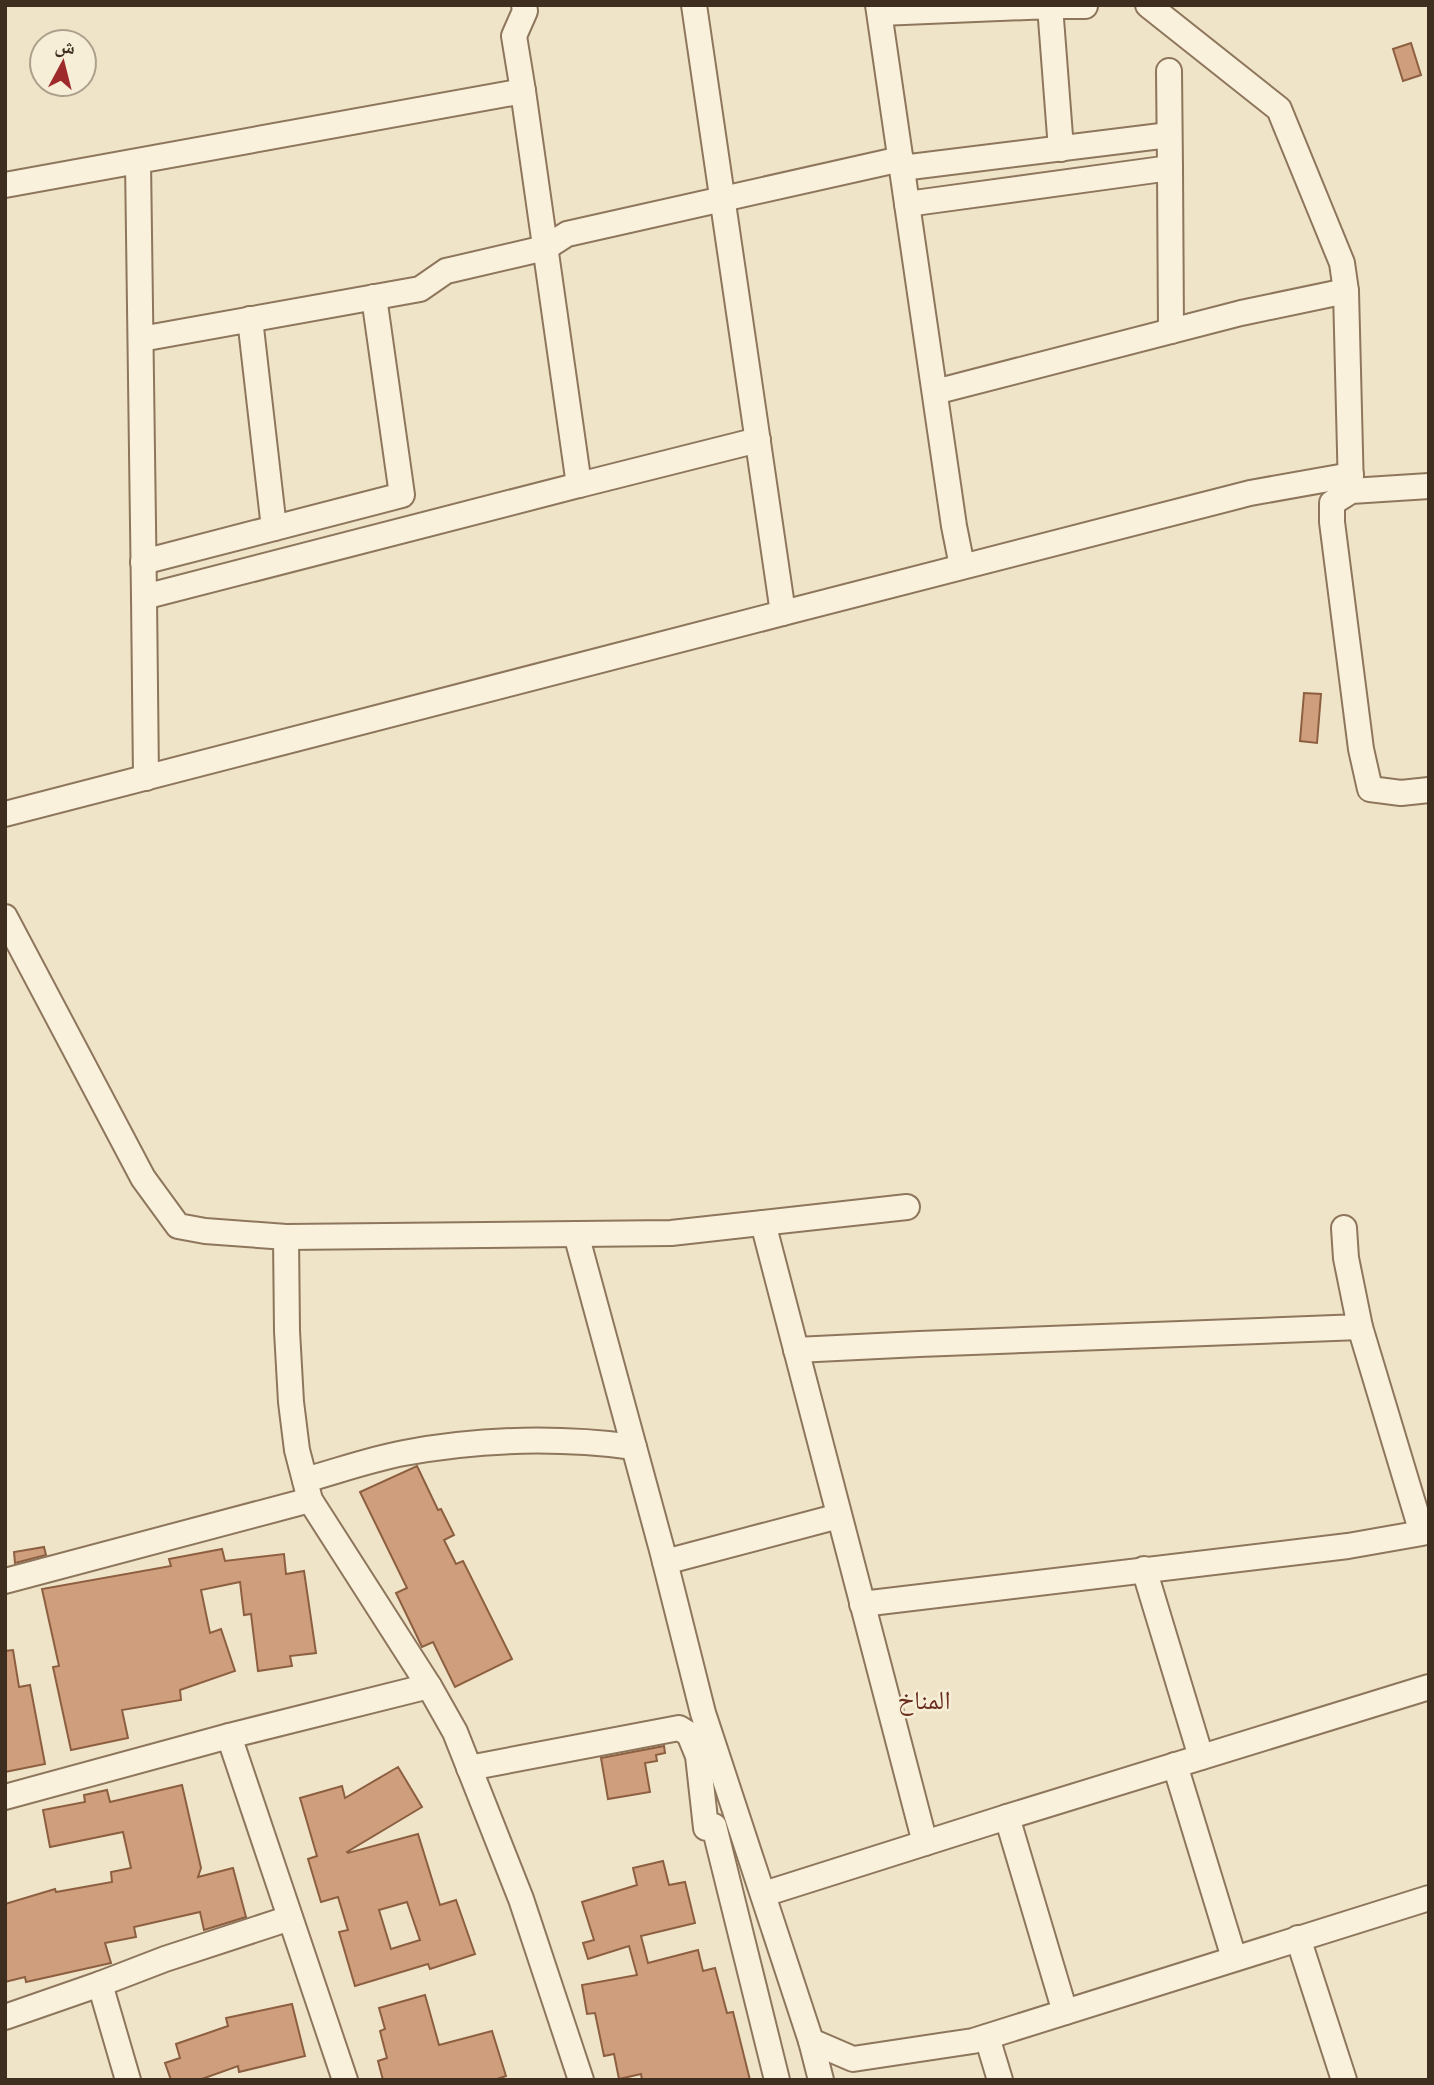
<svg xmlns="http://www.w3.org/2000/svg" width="1434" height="2085" viewBox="0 0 1434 2085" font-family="Bitter,'Noto Naskh Arabic',serif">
  <rect width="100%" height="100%" fill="#f0e4c8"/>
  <g fill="#cf9f7d" stroke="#8d5f41" stroke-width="2" fill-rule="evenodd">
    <path d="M1411 43 1421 75 1403 81 1393 49Z"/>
    <path d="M1304 693 1321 694 1317 743 1300 741Z"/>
    <path d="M417 1466 438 1510 441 1509 454 1535 444 1540 456 1564 463 1561 512 1659 455 1687 433 1642 422 1647 414 1630 396 1593 407 1588 360 1492Z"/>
    <path d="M44 1547 46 1555 15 1563 14 1552Z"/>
    <path d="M222 1549 225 1561 284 1554 286 1574 304 1571 316 1653 290 1656 292 1666 258 1671 251 1614 244 1615 240 1582 201 1590 210 1633 221 1629 235 1671 180 1690 181 1700 122 1710 128 1738 71 1750 53 1667 59 1666 42 1589 171 1566 169 1559Z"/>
    <path d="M13 1650 19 1687 30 1685 45 1764 5 1772V1651Z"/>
    <path d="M664 1746 665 1753 656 1755 657 1761 645 1763 650 1792 608 1799 601 1758Z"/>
    <path d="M398 1767 422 1807 347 1852 348 1853 418 1834 440 1905 456 1900 475 1954 430 1969 428 1964 355 1986 339 1932 348 1930 338 1897 321 1902 308 1859 317 1856 300 1798 342 1786 345 1798ZM407 1902 420 1940 391 1949 379 1910Z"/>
    <path d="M182 1785 201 1868 198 1877 233 1868 246 1917 204 1930 200 1912 134 1927 136 1937 105 1943 111 1963 26 1982 25 1977 5 1982V1904L55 1889 56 1892 112 1882 111 1872 131 1868 123 1832 50 1847 43 1810 85 1802 84 1795 107 1790 110 1802Z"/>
    <path d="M663 1861 669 1885 685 1882 695 1923 641 1936 648 1963 698 1950 703 1971 715 1968 727 2013 733 2012 750 2080H642L641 2074 619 2079 614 2054 604 2056 595 2013 587 2014 582 1985 637 1975 629 1946 588 1959 583 1943 594 1940 582 1902 637 1885 633 1868Z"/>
    <path d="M425 1995 439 2045 492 2031 506 2076 494 2080H383L378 2061 387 2058 380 2031 385 2029 379 2008Z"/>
    <path d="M292 2004 305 2056 239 2072 238 2066 199 2080H171L165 2063 180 2058 176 2044 228 2026 226 2018Z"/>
  </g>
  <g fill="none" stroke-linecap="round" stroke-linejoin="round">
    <g stroke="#8d765c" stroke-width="28">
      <g id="minor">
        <path d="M694 5 783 613 1250 493 1351 475"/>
        <path d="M878 5 954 526 962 566"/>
        <path d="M1148 5 1279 109 1342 263 1346 291 1351 491"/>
        <path d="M1050 6H1085"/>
        <path d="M880 13 1050 6 1061 149"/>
        <path d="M523 91 514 36 525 11 524 5"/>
        <path d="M902 168 1169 135"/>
        <path d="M1170 168 1171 331"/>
        <path d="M5 185 523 91 579 485 144 597 138 161"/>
        <path d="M907 204 1170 168 1169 71"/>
        <path d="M250 319 274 528"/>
        <path d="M141 339 420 289 446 271 545 248 567 234 901 159"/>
        <path d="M935 392 1241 313 1346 291"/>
        <path d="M579 485 758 440"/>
        <path d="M1429 486 1351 491 1332 503V522L1361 749 1370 789 1401 793 1429 790"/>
        <path d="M143 562 402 495 374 297"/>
        <path d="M144 597 146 778"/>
        <path d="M5 814 783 613"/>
        <path d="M5 917 143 1178 178 1226 205 1231 286 1237 287 1331 291 1402 297 1450 310 1500 429 1686 455 1732 521 1899 581 2080"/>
        <path d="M763 1223 925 1843"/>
        <path d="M576 1234 662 1550 703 1713 811 2041 821 2080"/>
        <path d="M286 1237 671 1233 907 1207"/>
        <path d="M796 1350 919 1344 1360 1327 1346 1258 1344 1228"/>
        <path d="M305 1480C338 1471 371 1459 404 1453 479 1439 558 1437 634 1447"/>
        <path d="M665 1562 839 1516"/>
        <path d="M1144 1569 1201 1757"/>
        <path d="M5 1581 310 1500"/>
        <path d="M862 1604 1348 1546 1422 1533 1360 1327"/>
        <path d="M229 1736 345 2080"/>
        <path d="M1175 1765 1234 1958"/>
        <path d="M469 1768 679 1728 689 1734 698 1756 706 1828 714 1826 777 2080"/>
        <path d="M5 1797 229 1736 429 1686"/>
        <path d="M1007 1817 1429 1687"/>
        <path d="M764 1894 1007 1817 1065 2012"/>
        <path d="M1298 1938 1344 2080"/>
        <path d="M100 1984 165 1959 290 1918"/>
        <path d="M5 2017 100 1984 128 2080"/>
        <path d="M987 2037 1000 2080"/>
        <path d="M811 2041 853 2059 973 2041 1429 1898"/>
      </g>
    </g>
    <use href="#minor" stroke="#faf1dc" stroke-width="24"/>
  </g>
  <g text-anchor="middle" stroke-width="5" stroke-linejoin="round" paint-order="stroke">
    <g font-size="26" fill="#6b2e1e" stroke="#f7eed8">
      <text x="924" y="1709">المناخ</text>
    </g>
  </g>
  <rect width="1434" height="2085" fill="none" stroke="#3d2e20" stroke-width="14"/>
  <g transform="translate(63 63) rotate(7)"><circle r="33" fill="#f7eed8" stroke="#ada18e" stroke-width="2"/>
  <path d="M0-5L12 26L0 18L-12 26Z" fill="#9e2a2b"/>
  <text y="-10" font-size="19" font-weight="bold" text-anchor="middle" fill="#3d2e20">ش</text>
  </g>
</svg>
